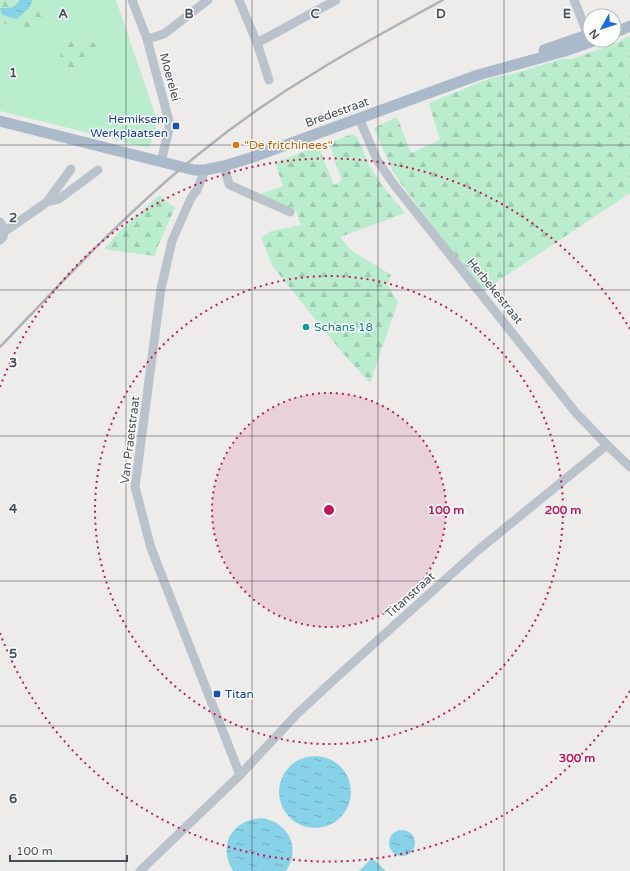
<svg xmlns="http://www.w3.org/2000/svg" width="630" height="871" viewBox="0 0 630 871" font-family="'Varela Round',sans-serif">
  <defs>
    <pattern id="forest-firs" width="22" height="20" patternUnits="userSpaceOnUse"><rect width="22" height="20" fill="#baecce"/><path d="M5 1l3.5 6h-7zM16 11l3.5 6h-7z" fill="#a1ccb3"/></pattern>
    <pattern id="water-ripples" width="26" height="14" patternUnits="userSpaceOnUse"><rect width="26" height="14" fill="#88d2e8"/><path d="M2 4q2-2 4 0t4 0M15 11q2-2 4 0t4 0" fill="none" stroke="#71adbf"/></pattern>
  </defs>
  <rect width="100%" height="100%" fill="#eeebeb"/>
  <path fill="#baecce" d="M0 0H116L155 114 156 125 153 137 149 148 0 111Z"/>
  <g fill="url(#forest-firs)">
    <path d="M0 0H45L44 19 27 39 0 20Z"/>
    <path d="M628 36 630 39V193L480 293 393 172 374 128 397 117 411 153 440 140 429 103 491 78 509 75 562 59H572L619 42Z"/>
    <path d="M77 37C85 39 93 39 98 47 94 61 82 67 69 71L59 65C57 55 68 42 77 37Z"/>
    <path d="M352 134C361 137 363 152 367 160 376 180 392 197 405 213L340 237 351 250 391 275 387 284 398 302 370 383 341 351 273 267 261 238 271 231 301 225 296 211 261 194 283 186 275 163 318 146 334 185 342 181 329 143Z"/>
    <path d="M159 195 175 208 156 250 155 256 104 249 123 228Z"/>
  </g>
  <g fill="url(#water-ripples)">
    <path d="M20 0H33L28 9 17 19 2 15 0 8C10 8 14 9 20 0Z"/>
    <circle cx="315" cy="792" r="36"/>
    <path d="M262 818C289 823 301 848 286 871H233C217 845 232 820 262 818Z"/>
    <circle cx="402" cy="843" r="13"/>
    <path d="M372 858 386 871H359Z"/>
  </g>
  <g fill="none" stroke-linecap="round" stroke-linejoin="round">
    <g stroke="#bac3cb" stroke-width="9">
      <path d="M132 0 147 39 169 121V129L161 162"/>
      <path d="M239 0 257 43 269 80"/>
      <path d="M574 0 588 35"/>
      <path d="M147 39 164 34 208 0"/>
      <path d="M257 43 336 0"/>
      <path d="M359 118 377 160 395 186 576 413 607 445 630 467"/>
      <path d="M224 166 229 184 232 186 290 212"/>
      <path d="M205 170 197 190 191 198 172 241 161 289 135 487 151 548 240 775"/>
      <path d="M47 202 59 199 98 170"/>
      <path d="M0 222 4 229V232"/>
      <path d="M0 240 3 237 4 232 47 202 71 169"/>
      <path d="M140 871 240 775 297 714 338 676 477 551 607 445"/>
    </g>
    <g stroke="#abbaca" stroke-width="11">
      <path d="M614 33 630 26"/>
      <path d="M544 50 590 34"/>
      <path d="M0 121 194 170H205L224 166 250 158 478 75 565 51 596 40"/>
    </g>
    <path stroke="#aeb1b6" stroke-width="2.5" d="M0 347C64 280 127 211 200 153 237 123 277 95 319 70 359 45 401 23 443 0"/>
  </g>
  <path fill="none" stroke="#454f58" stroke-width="1" stroke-opacity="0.55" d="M126 0V871M252 0V871M378 0V871M504 0V871M0 145H630M0 290H630M0 436H630M0 581H630M0 726H630"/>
  <circle cx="329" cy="510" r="117" fill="#c2185b" fill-opacity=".12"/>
  <g fill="none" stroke="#c2185b" stroke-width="2" stroke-dasharray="2 4">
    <circle cx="329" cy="510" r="117"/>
    <circle cx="329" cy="510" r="234"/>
    <path d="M630 691A351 351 0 0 1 0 633M0 387A351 351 0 0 1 630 329"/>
  </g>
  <g fill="#1a4fb4" stroke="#fff" stroke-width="1.5">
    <rect x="172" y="122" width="8" height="8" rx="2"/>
    <rect x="213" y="690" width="8" height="8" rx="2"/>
  </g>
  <circle fill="#e8710a" stroke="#fff" stroke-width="1.5" cx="236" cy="145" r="4"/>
  <circle fill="#0f9aa8" stroke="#fff" stroke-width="1.5" cx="306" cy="327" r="4"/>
  <g text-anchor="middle" stroke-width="3" stroke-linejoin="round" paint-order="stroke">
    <g font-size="12" fill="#454f58" stroke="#fff">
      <text transform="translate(170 77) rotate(75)" y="4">Moerelei</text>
      <text transform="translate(337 112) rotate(-20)" y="4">Bredestraat</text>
      <text transform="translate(495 291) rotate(51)" y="4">Herbekestraat</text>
      <text transform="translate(130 440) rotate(-83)" y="4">Van Praetstraat</text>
      <text transform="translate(410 595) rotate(-42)" y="4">Titanstraat</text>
    </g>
    <g font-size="12" fill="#164399" stroke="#fff" text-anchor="end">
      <text x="168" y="123">Hemiksem<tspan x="168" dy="14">Werkplaatsen</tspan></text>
      <text x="225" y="698" text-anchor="start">Titan</text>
    </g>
    <g font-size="12" fill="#c56008" stroke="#fff" text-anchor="start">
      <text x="244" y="149">"De fritchinees"</text>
    </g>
    <g font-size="12" fill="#0d838f" stroke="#fff" text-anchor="start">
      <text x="314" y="331">Schans 18</text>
    </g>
  </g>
  <g font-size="13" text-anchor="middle" font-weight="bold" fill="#454f58" stroke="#fff" stroke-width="3" stroke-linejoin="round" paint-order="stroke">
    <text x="63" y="18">A</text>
    <text x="189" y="18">B</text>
    <text x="315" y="18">C</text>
    <text x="441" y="18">D</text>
    <text x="567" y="18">E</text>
    <text x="13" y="77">1</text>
    <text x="13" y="222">2</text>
    <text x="13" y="367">3</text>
    <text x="13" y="513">4</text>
    <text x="13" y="658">5</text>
    <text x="13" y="803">6</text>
  </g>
  <circle cx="329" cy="510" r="6" fill="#c2185b" stroke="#fff" stroke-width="2"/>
  <g font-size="12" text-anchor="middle" font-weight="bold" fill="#c2185b" stroke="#fff" stroke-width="3" stroke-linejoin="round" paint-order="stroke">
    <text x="446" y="514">100 m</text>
    <text x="563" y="514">200 m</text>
    <text x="577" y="762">300 m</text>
  </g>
  <g transform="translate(602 28) rotate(231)"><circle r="19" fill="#ffffff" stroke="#b5b9bc"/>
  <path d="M0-3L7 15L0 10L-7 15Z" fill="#1e6bd6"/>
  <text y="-6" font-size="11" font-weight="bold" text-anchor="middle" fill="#454f58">N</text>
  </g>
  <path d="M10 855v6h117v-6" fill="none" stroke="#454f58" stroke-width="2"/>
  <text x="16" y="855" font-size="12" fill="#454f58" stroke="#ffffff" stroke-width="3" paint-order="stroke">100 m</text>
</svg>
